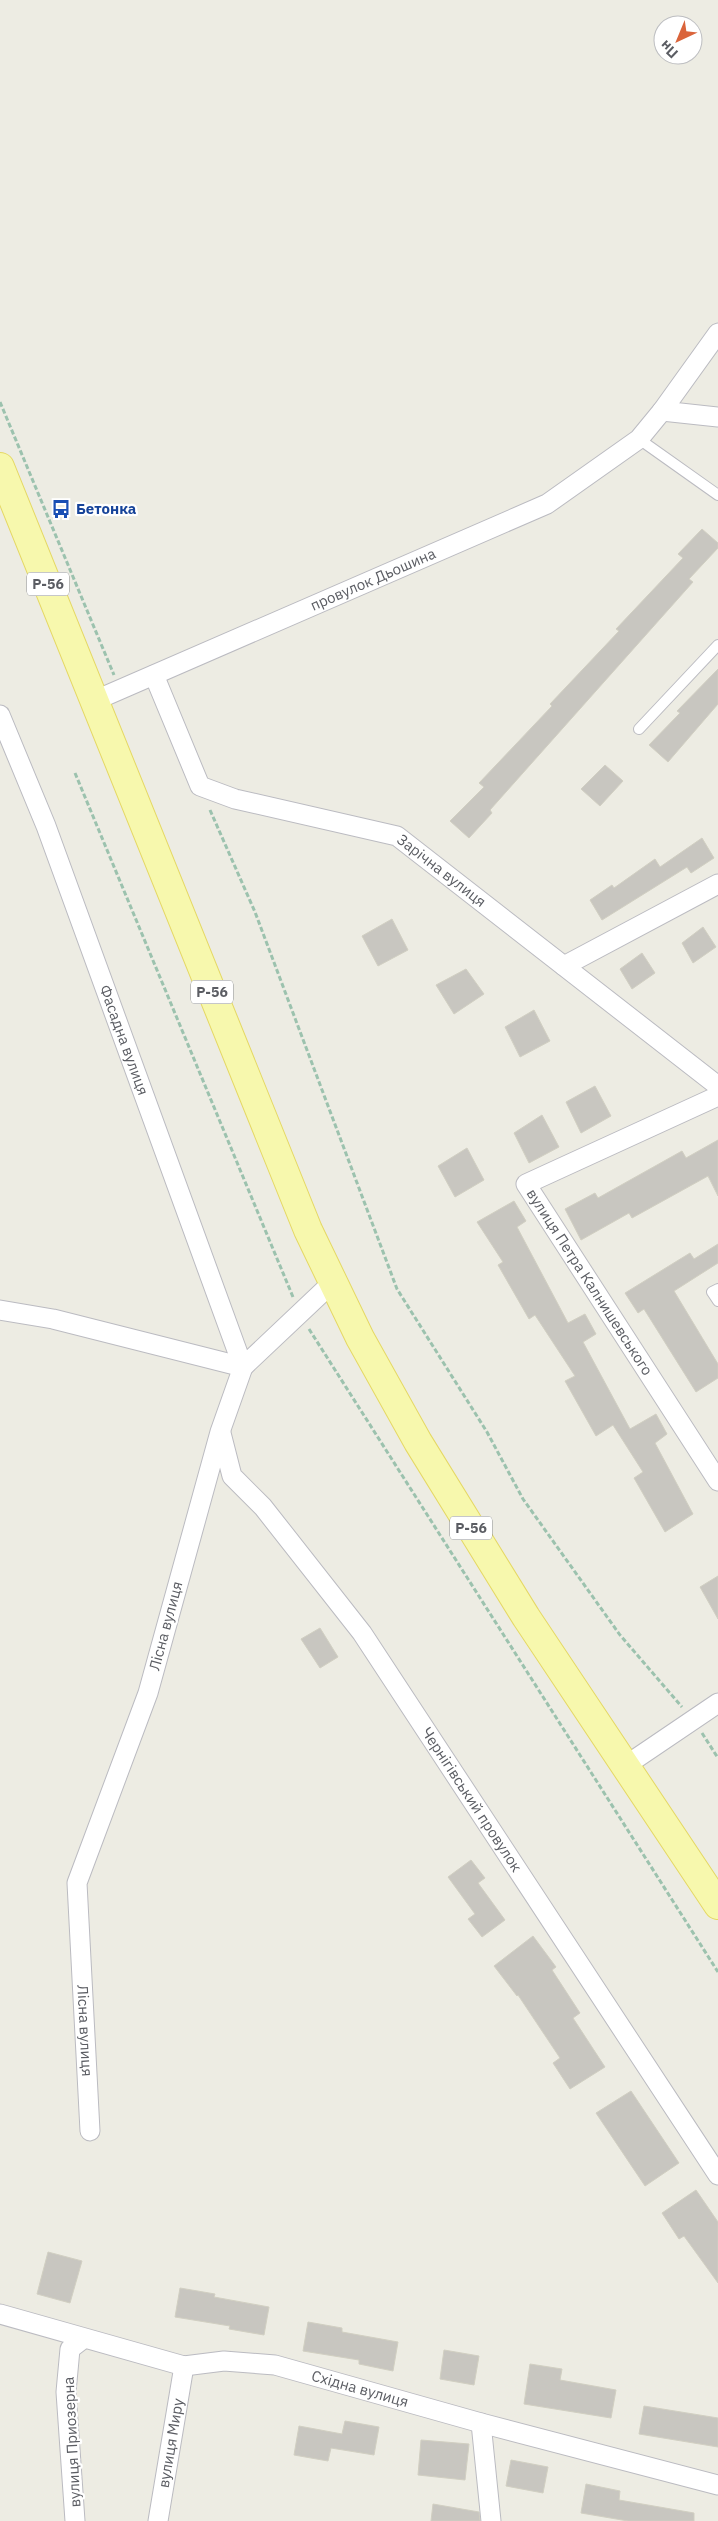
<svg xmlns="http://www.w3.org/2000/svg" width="718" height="2521" viewBox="0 0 718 2521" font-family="'IBM Plex Sans',sans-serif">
  <rect width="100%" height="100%" fill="#edece3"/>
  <g fill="#c8c6c0" stroke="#d1cfc2">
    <path d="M702 529 718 543V548L689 579 693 582 490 810 492 813 469 838 450 821 484 787 479 783 552 706 550 704 619 631 616 629 683 558 678 554Z"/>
    <path d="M718 669V704L668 762 649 745 680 713 677 711Z"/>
    <path d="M605 765 623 781 600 806 581 789Z"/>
    <path d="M702 838 714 858 691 873 687 867 602 920 590 900 612 885 614 888 655 859 660 867Z"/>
    <path d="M392 919 408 950 378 966 362 936Z"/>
    <path d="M703 927 716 947 693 963 682 943Z"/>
    <path d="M642 953 655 973 632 989 620 969Z"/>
    <path d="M466 969 484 994 454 1014 436 985Z"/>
    <path d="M534 1010 550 1041 520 1057 505 1027Z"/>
    <path d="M595 1086 611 1116 581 1133 566 1102Z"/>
    <path d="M542 1115 559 1147 529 1163 514 1133Z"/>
    <path d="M718 1140V1196L708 1176 632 1218 629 1213 581 1240 565 1209 595 1193 598 1198 682 1151 686 1158Z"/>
    <path d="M467 1148 484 1180 455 1197 438 1166Z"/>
    <path d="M514 1201 526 1221 517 1227 568 1323 585 1314 596 1334 583 1342 630 1429 656 1414 667 1434 655 1443 693 1514 665 1532 634 1478 643 1472 613 1425 596 1436 565 1381 575 1376 535 1315 529 1319 498 1265 503 1262 477 1222Z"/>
    <path d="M718 1244V1263L674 1291 718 1364V1378L696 1392 644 1309 638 1313 625 1293 690 1253 694 1259Z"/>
    <path d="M718 1576V1619L700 1587Z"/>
    <path d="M320 1628 338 1657 320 1668 301 1639Z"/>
    <path d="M471 1860 485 1878 478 1883 505 1920 482 1937 468 1919 475 1914 448 1877Z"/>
    <path d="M533 1936 556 1967 552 1970 580 2013 573 2018 605 2067 570 2089 553 2063 560 2058 518 1995 517 1996 494 1966Z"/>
    <path d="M631 2091 679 2163 645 2186 596 2113Z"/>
    <path d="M696 2190 718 2222V2283L684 2236 679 2239 662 2213Z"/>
    <path d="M48 2252 82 2261 70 2303 37 2294Z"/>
    <path d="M180 2288 215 2294 214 2297 269 2307 264 2335 229 2329 230 2326 175 2317Z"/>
    <path d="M308 2322 342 2328V2332L398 2342 393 2371 359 2364V2360L303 2351Z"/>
    <path d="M444 2350 479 2356 474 2385 440 2379Z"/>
    <path d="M530 2364 562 2369 560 2380 616 2390 611 2418 524 2404Z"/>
    <path d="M644 2406 718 2418V2447L639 2434Z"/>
    <path d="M345 2421 379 2427 374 2455 331 2448 328 2461 294 2455 299 2426 342 2434Z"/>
    <path d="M421 2440 469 2444 465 2480 418 2475Z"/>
    <path d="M511 2460 548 2467 543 2493 506 2486Z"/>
    <path d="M586 2484 620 2491 619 2500 694 2513V2521H628L581 2513Z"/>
    <path d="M433 2504 479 2512 480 2521H431Z"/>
  </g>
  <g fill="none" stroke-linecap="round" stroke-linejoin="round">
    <g stroke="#bbbbc1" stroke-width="12">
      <g id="lane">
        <path d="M639 439 718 495"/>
        <path d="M639 729 718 645"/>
        <path d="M718 1289 712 1292 718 1301"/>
      </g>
    </g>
    <g stroke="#bbbbc1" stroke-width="21">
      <g id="street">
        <path d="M662 411 718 417"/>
        <path id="s1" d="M154 675 200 786 235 799 397 836 718 1086"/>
        <path id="s2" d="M96 700 547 504 639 439 662 411 718 333"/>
        <path id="s3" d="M0 715 46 826 243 1367 333 1282"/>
        <path d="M564 966 718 884"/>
        <path id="s4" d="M718 1096 526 1184 718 1481"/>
        <path id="s5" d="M0 1310 53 1319 243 1367 220 1432 148 1693 77 1883 90 2131"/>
        <path id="s6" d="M221 1433 232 1476 263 1507 362 1633 718 2175"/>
        <path d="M625 1766 718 1703"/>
        <path id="s7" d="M0 2314 184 2366 224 2361 275 2365 481 2423 718 2485"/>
        <path d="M481 2423 491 2521"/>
        <path d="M75 2521 66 2392 70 2349 83 2339"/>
        <path id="s8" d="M158 2521 184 2366"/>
      </g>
    </g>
    <g stroke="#e5d864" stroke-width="30">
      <path id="primary" d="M0 467 308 1230 360 1338 418 1442 526 1617 718 1905"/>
    </g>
    <g stroke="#9cc2ae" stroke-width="3" stroke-dasharray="5 2.5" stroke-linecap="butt">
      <path d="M0 402 114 675"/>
      <path d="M75 773 293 1297"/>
      <path d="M210 810 255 912 397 1289 487 1432 523 1499 620 1635 682 1707"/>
      <path d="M309 1329 718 1972"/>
      <path d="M702 1733 718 1758"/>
    </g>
    <use href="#lane" stroke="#fff" stroke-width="10"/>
    <use href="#street" stroke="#fff" stroke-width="19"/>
    <use href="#primary" stroke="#f7f8ad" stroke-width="28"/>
  </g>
  <defs>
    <g id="bus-bare" transform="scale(1.5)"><path d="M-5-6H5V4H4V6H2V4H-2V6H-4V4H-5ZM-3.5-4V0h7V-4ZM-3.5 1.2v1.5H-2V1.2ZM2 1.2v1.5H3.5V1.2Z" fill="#1a4fb4" stroke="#fff" stroke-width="2.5" paint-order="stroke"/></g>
  </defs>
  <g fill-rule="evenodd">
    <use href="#bus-bare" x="61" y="509"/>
  </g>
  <g text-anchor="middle" stroke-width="4.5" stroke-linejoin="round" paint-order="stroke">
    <g fill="#fff" stroke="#8c8e92" stroke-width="1">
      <rect x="27" y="572.5" width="42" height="23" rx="4"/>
      <rect x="191" y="980.5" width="42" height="23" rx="4"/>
      <rect x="450" y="1516.5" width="42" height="23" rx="4"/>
    </g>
    <g font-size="14" font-weight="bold" fill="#5b5d63">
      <text x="48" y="589">Р-56</text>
      <text x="212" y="997">Р-56</text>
      <text x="471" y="1533">Р-56</text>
    </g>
    <g font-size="15" font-weight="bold" fill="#164399" stroke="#fff" text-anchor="start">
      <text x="76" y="514">Бетонка</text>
    </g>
    <g font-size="15" fill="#5b5d63" stroke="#fff">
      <text dy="5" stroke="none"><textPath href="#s2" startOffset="302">провулок Дьошина</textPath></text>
      <text dy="5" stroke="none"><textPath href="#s1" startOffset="380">Зарічна вулиця</textPath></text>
      <text dy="5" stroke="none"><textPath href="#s3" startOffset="348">Фасадна вулиця</textPath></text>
      <text dy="5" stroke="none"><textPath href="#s4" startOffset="328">вулиця Петра Калнишевського</textPath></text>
      <text transform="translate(166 1626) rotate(-75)" y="5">Лісна вулиця</text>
      <text dy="5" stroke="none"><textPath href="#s6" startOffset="448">Чернігівський провулок</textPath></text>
      <text dy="5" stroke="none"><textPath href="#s5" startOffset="940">Лісна вулиця</textPath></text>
      <text dy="5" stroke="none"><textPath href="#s7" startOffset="371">Східна вулиця</textPath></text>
      <text transform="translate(72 2442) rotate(-93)" y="5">вулиця Приозерна</text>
      <text dy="5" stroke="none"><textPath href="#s8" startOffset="79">вулиця Миру</textPath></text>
    </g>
  </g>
  <g transform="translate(678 40) rotate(224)"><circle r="24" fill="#ffffff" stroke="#bdbec1"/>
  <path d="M0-4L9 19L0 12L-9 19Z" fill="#da643b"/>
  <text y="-8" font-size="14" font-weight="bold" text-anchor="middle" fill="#5b5d63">Пн</text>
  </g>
</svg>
